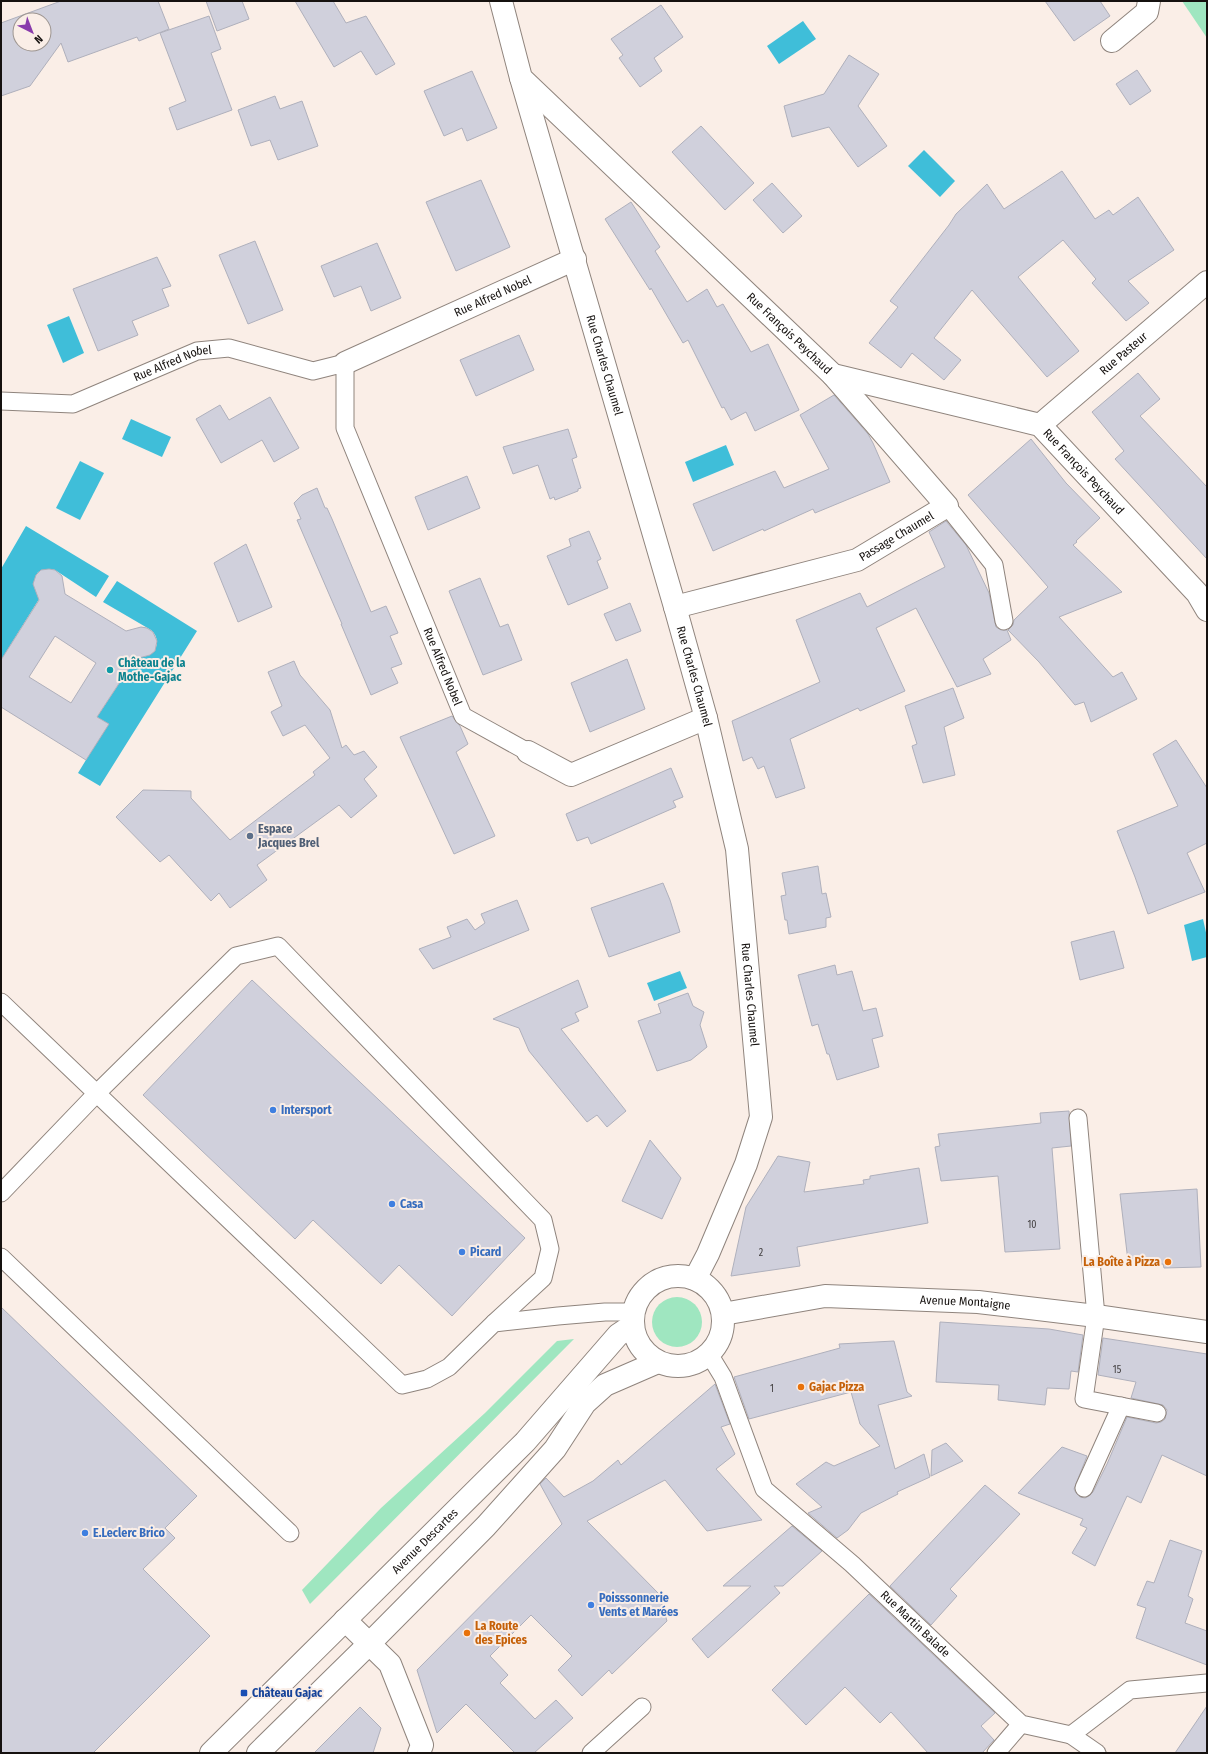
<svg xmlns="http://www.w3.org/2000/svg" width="1208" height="1754" viewBox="0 0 1208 1754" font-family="'Fira Sans Condensed',sans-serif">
  <rect width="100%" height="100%" fill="#faeee7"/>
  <g fill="#9fe6c0">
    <path d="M1182 1H1207V38Z"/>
    <circle cx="677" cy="1322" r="25"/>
    <path d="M574 1339 310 1604 302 1590 381 1508 485 1413 557 1341Z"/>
  </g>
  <g fill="#3fbed9">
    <path d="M803 21 816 39 779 64 767 46Z"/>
    <path d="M924 150 955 181 940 197 908 166Z"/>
    <path d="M69 316 84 353 63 363 47 325Z"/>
    <path d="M131 419 171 437 162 457 122 439Z"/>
    <path d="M726 445 734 465 693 482 685 462Z"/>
    <path d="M80 461 104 473 80 520 56 508Z"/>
    <path d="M26 526 109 576 96 597 55 570 49 569 38 572 34 582 41 596 1 660V569Z"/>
    <path d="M117 581 197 631 100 786 78 773 108 724 97 717 137 656C154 661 164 641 151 630L103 602Z"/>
    <path d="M1203 919 1207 937V957L1192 961 1184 925Z"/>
    <path d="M680 971 687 988 654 1001 647 983Z"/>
  </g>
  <g fill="#d0d0dc" stroke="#afb0bc" fill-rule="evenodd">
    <path d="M61 1H158L169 29 139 41 137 37 68 62 61 43 30 86 1 96V23ZM20 20H44V44H20Z"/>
    <path d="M206 1H242L249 19 217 31Z"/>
    <path d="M295 1H333L346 23 366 16 395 64 376 75 361 51 334 67Z"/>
    <path d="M1045 1H1100L1110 16 1074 41Z"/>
    <path d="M661 5 683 37 654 58 662 71 640 87 619 58 623 55 611 39Z"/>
    <path d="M209 16 221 49 211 53 232 110 177 130 169 108 186 101 160 33Z"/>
    <path d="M849 55 879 74 858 106 887 146 858 167 829 127 792 137 784 106 824 94Z"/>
    <path d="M1137 70 1151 91 1130 105 1116 84Z"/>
    <path d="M472 71 497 128 467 141 462 128 444 136 424 91Z"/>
    <path d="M275 96 280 109 302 101 318 146 278 160 270 140 251 146 238 110Z"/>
    <path d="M701 126 754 183 725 210 672 152Z"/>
    <path d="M1062 171 1095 219 1109 210 1113 215 1138 197 1174 250 1128 281 1149 303 1126 321 1092 283 1096 279 1063 240 1018 277 1079 351 1047 377 972 290 934 338 961 360 944 380 912 353 901 368 869 343 898 307 890 301 949 225 956 214 987 184 1004 209Z"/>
    <path d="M481 180 510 247 456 271 426 202Z"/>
    <path d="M772 183 802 216 783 233 753 200Z"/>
    <path d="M631 202 660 247 655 251 687 302 707 289 717 307 723 304 751 352 768 344 799 410 755 431 746 412 731 420 724 407 722 408 688 340 683 343 651 288 650 290 605 219Z"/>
    <path d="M255 241 283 310 248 324 219 255Z"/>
    <path d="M377 243 401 298 371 311 361 286 334 297 321 266Z"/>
    <path d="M157 257 171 286 162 289 169 306 132 321 138 335 98 351 73 289Z"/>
    <path d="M519 335 534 370 476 396 460 360Z"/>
    <path d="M1138 373 1160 399 1140 416 1207 487V559L1115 459 1124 451 1092 412Z"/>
    <path d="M834 395 868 434 873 443 890 482 815 513 813 509 764 531 763 529 713 551 693 504 775 471 784 488 829 469 800 415Z"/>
    <path d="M270 397 299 448 274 462 262 440 221 463 196 419 220 405 229 420Z"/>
    <path d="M568 429 577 457 572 459 581 488 578 489V491L555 500 554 497 550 499 538 465 513 474 503 447Z"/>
    <path d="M1031 439 1066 483 1100 518 1076 541 1077 542 1073 545 1122 592 1059 617 1113 677 1122 672 1137 699 1091 722 1084 702 1075 705 1039 662 1008 630 1013 625 1014 620 1048 587 968 495Z"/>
    <path d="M467 476 480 508 428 530 415 497Z"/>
    <path d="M317 488 325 508H327L332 519 371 612 386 606 398 633 390 636 402 664 391 668 398 683 371 695 341 624H342L297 520 301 519 294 503 302 495Z"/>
    <path d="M946 521 966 545 989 593 996 627 1001 630H1007L1011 640 983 659 991 674 957 687 916 608 876 628 905 691 860 711 858 708 790 739 805 788 776 798 764 766 758 769 752 757 743 761 732 721 820 682 796 620 860 593 867 607 945 567 929 532Z"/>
    <path d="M589 531 601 559 597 561 608 588 568 605 547 556 571 546 569 539Z"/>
    <path d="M246 544 272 607 238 622 214 563Z"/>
    <path d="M49 569 55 570 62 576 65 594 126 631 141 627 147 628 153 632 157 641 155 651 150 655 135 659 97 717 109 724 86 760 1 707V660L39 600 33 584 36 575 41 570ZM55 636 96 663 71 703 29 677Z"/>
    <path d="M480 578 500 627 508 624 522 660 483 675 449 591Z"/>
    <path d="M630 603 641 631 616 641 604 614Z"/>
    <path d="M627 659 645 709 590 732 571 683Z"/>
    <path d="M294 661 300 675 330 710 342 748 346 745 354 755 364 751 377 767 364 779 377 796 351 818 339 805 257 865 267 880 230 908 219 893 211 901 169 855 160 862 116 817 143 790 191 791V798L230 840 315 775 313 772 330 758 305 725 283 736 271 712 282 706 268 672Z"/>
    <path d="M953 688 964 718 944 727 955 775 923 783 912 746 917 744 905 706Z"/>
    <path d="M452 716 460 726 468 744 456 752 495 836 454 854 400 737Z"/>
    <path d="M1176 740 1207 788V843L1187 853 1205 892 1148 914 1135 877 1117 831 1178 806 1153 754Z"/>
    <path d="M671 768 683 797 673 801 676 807 591 844 588 837 577 841 566 814Z"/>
    <path d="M818 866 822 894 826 893 831 917 826 918V927L789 934 787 920H785L781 896 786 895 782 873Z"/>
    <path d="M663 883 670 900 680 932 609 957 591 908Z"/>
    <path d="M517 900 529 930 433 969 419 949 451 937 447 927 467 919 475 930 485 923 481 914Z"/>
    <path d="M1114 931 1124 968 1080 980 1071 942Z"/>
    <path d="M835 965 837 975 852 971 863 1011 876 1008 883 1036 872 1039 879 1067 837 1080 829 1054H827L818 1024 812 1026 798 975Z"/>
    <path d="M252 980 525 1238 452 1316 399 1265 381 1284 313 1220 295 1239 143 1095Z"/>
    <path d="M578 980 588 1007 575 1013 579 1021 561 1029 626 1111 607 1127 597 1115 587 1122 529 1051 519 1028 493 1019Z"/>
    <path d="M688 993 693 1006 704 1012 700 1025 707 1047 691 1060 657 1071 638 1021 661 1013 658 1004Z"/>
    <path d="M1069 1111 1071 1146 1052 1148 1060 1249 1005 1252 998 1176 941 1181 935 1147 940 1146 938 1134 1041 1123 1040 1113Z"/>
    <path d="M650 1140 681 1178 662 1219 622 1201Z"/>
    <path d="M778 1156 810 1162 804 1192 864 1184 863 1180 870 1179V1176L919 1168 928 1223 797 1247 800 1266 731 1276 746 1207Z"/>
    <path d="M1197 1189 1201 1267 1164 1268 1163 1264 1147 1265 1146 1260 1128 1261 1120 1194Z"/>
    <path d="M1 1307 197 1496 165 1528 175 1538 143 1569 210 1636 93 1753H1Z"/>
    <path d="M940 1322 1049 1329 1083 1335 1078 1372 1071 1371 1069 1389 1047 1388 1045 1405 998 1400 999 1385 936 1382Z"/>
    <path d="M1103 1338 1207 1354V1476L1162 1455 1141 1503 1127 1496 1095 1566 1072 1553 1087 1528 1080 1525 1083 1519 1018 1493 1062 1447 1087 1456 1074 1489 1076 1493 1080 1497 1085 1498 1089 1496 1093 1492 1107 1464 1127 1417 1156 1423 1161 1422 1165 1419 1167 1410 1163 1405 1131 1398 1136 1382 1098 1375Z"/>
    <path d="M894 1341 907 1392 912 1396 878 1405 895 1469 924 1454 930 1477 897 1492 898 1494 861 1513 848 1530 837 1538 808 1513 822 1507 796 1484 826 1462 834 1466 880 1446 860 1424 851 1392 749 1419 734 1377 840 1348 839 1344Z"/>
    <path d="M715 1384 730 1424 721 1427 735 1454 716 1469 762 1520 707 1531 665 1480 587 1521 659 1594 667 1621 612 1674 609 1670 582 1696 558 1670 572 1656 531 1615 490 1656 508 1675 500 1683 535 1719 556 1700 573 1718 534 1753H515L466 1704 437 1733 417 1670 562 1524 540 1484 546 1478 564 1497 593 1481 618 1460 621 1465Z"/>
    <path d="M946 1443 963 1461 931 1476 932 1450Z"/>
    <path d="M985 1485 1020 1514 950 1589 957 1596 931 1625 890 1586Z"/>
    <path d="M792 1526 822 1551 783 1586H774L780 1593 708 1658 692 1639 751 1586H723Z"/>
    <path d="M1170 1540 1202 1551 1188 1596 1193 1599 1185 1623 1207 1631V1665L1136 1638 1146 1608 1137 1605 1147 1581 1154 1583Z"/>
    <path d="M869 1594 995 1713 981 1726 994 1740 982 1753H928L891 1712 880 1723 845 1687 806 1725 772 1690Z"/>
    <path d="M1207 1706V1753H1175Z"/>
    <path d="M360 1707 381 1728 373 1753H314Z"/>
  </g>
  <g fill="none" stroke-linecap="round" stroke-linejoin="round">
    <g stroke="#8f847d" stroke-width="19">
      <g id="lane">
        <path id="s1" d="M1 401 73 404 197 351 229 348 313 371 345 363V428L463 716 528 752"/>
        <path d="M947 506 994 565 1004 621"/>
        <path d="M1 1002 402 1385 427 1379 449 1367 494 1323 558 1316 605 1312H634"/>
        <path d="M1078 1118 1096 1316 1084 1399 1157 1413"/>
        <path d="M1 1193 97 1093 236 956 278 946 543 1220 550 1249 543 1278 494 1323"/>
        <path d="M1 1257 290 1533"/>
        <path id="s2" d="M709 1354 723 1377 764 1489 852 1564 1021 1724 1071 1735 1130 1690 1207 1683"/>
        <path d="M1084 1488 1121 1406"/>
        <path d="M1071 1735 1097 1753"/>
        <path d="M591 1753 642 1707"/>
        <path d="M996 1753 1021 1724"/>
      </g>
    </g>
    <g stroke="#8f847d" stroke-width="24">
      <g id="street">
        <path id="s3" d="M501 1 521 78 833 375 1040 425 1197 593 1207 610"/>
        <path d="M1112 41 1147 12 1149 1"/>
        <path id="s4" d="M521 78 675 607 706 718 737 849 761 1117 746 1164 708 1254 695 1279"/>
        <path id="s5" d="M345 363 575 259"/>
        <path id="s6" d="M1040 425 1207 282"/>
        <path id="s7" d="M675 607 857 560 947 506 833 375"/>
        <path d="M528 752 571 775 706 718"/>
        <path d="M345 1620 390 1664 422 1745 419 1753"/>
      </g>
    </g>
    <g stroke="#8f847d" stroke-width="24">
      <g id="secondary">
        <circle cx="678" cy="1321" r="45"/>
        <path id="s8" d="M723 1314 825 1296 978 1302 1096 1316 1207 1332"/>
        <path id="s9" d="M211 1753 525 1442 618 1335 633 1325"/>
        <path d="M258 1753 369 1644 486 1526 555 1449 585 1403 605 1385 658 1362"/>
      </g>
    </g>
    <use href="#lane" stroke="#fff" stroke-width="17"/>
    <use href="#street" stroke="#fff" stroke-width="22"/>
    <use href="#secondary" stroke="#fff" stroke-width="22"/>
  </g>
  <circle fill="#0f9aa8" stroke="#faeee7" stroke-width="1.5" cx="110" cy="670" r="4"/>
  <circle fill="#5c6f8a" stroke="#faeee7" stroke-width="1.5" cx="250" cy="836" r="4"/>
  <g fill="#3f7fe0" stroke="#faeee7" stroke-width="1.5">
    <circle cx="273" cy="1110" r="4"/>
    <circle cx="392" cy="1204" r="4"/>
    <circle cx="462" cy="1252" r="4"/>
    <circle cx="85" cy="1533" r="4"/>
    <circle cx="591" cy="1605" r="4"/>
  </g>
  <g fill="#e8710a" stroke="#faeee7" stroke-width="1.5">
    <circle cx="1168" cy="1262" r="4"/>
    <circle cx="801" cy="1387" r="4"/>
    <circle cx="467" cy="1633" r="4"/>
  </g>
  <rect fill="#1a4fb4" stroke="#faeee7" stroke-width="1.5" x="240" y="1689" width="8" height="8" rx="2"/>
  <g text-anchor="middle" stroke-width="4" stroke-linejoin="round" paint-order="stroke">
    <g font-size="10" fill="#444142">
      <text x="1032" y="1228">10</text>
      <text x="761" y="1256">2</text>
      <text x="1117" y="1373">15</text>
      <text x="772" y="1392">1</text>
    </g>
    <g font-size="12" fill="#15110f" stroke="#faeee7">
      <text dy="4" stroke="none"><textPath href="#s5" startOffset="162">Rue Alfred Nobel</textPath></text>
      <text dy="4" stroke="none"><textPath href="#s3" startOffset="450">Rue François Peychaud</textPath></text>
      <text dy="4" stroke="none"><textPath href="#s6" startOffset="110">Rue Pasteur</textPath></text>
      <text dy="4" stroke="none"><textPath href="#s4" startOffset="299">Rue Charles Chaumel</textPath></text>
      <text dy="4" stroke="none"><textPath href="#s1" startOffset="180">Rue Alfred Nobel</textPath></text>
      <text dy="4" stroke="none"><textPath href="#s3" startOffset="787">Rue François Peychaud</textPath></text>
      <text dy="4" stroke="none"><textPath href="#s7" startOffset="234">Passage Chaumel</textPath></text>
      <text dy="4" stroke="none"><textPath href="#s1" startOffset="682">Rue Alfred Nobel</textPath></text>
      <text dy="4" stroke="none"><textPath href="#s4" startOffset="623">Rue Charles Chaumel</textPath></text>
      <text dy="4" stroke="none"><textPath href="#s4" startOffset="947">Rue Charles Chaumel</textPath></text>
      <text dy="4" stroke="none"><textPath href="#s8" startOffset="244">Avenue Montaigne</textPath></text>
      <text dy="4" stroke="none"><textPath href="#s9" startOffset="301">Avenue Descartes</textPath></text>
      <text dy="4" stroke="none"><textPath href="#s2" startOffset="349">Rue Martin Balade</textPath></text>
    </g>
    <g font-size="12" font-weight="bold" fill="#0d838f" stroke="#faeee7" text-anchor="start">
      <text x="118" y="667">Château de la<tspan x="118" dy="14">Mothe-Gajac</tspan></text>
    </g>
    <g font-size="12" font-weight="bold" fill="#4e5e75" stroke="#faeee7" text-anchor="start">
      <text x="258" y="833">Espace<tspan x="258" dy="14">Jacques Brel</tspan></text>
    </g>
    <g font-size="12" font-weight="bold" fill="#366cbe" stroke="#faeee7" text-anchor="start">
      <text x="281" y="1114">Intersport</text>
      <text x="400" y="1208">Casa</text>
      <text x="470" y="1256">Picard</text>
      <text x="93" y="1537">E.Leclerc Brico</text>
      <text x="599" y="1602">Poisssonnerie<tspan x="599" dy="14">Vents et Marées</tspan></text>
    </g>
    <g font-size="12" font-weight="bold" fill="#c56008" stroke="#faeee7" text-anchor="start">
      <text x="1160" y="1266" text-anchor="end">La Boîte à Pizza</text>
      <text x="809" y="1391">Gajac Pizza</text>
      <text x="475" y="1630">La Route<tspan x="475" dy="14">des Epices</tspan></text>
    </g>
    <g font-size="12" font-weight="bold" fill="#164399" stroke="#faeee7" text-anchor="start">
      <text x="252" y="1697">Château Gajac</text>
    </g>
  </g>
  <rect width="1208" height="1754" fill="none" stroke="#15110f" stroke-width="4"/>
  <g transform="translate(32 32) rotate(138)"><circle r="19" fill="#faeee7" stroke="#9e9691"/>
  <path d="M0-3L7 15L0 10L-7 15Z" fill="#893bab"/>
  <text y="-6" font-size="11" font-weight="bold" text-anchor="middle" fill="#15110f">N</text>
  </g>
</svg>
